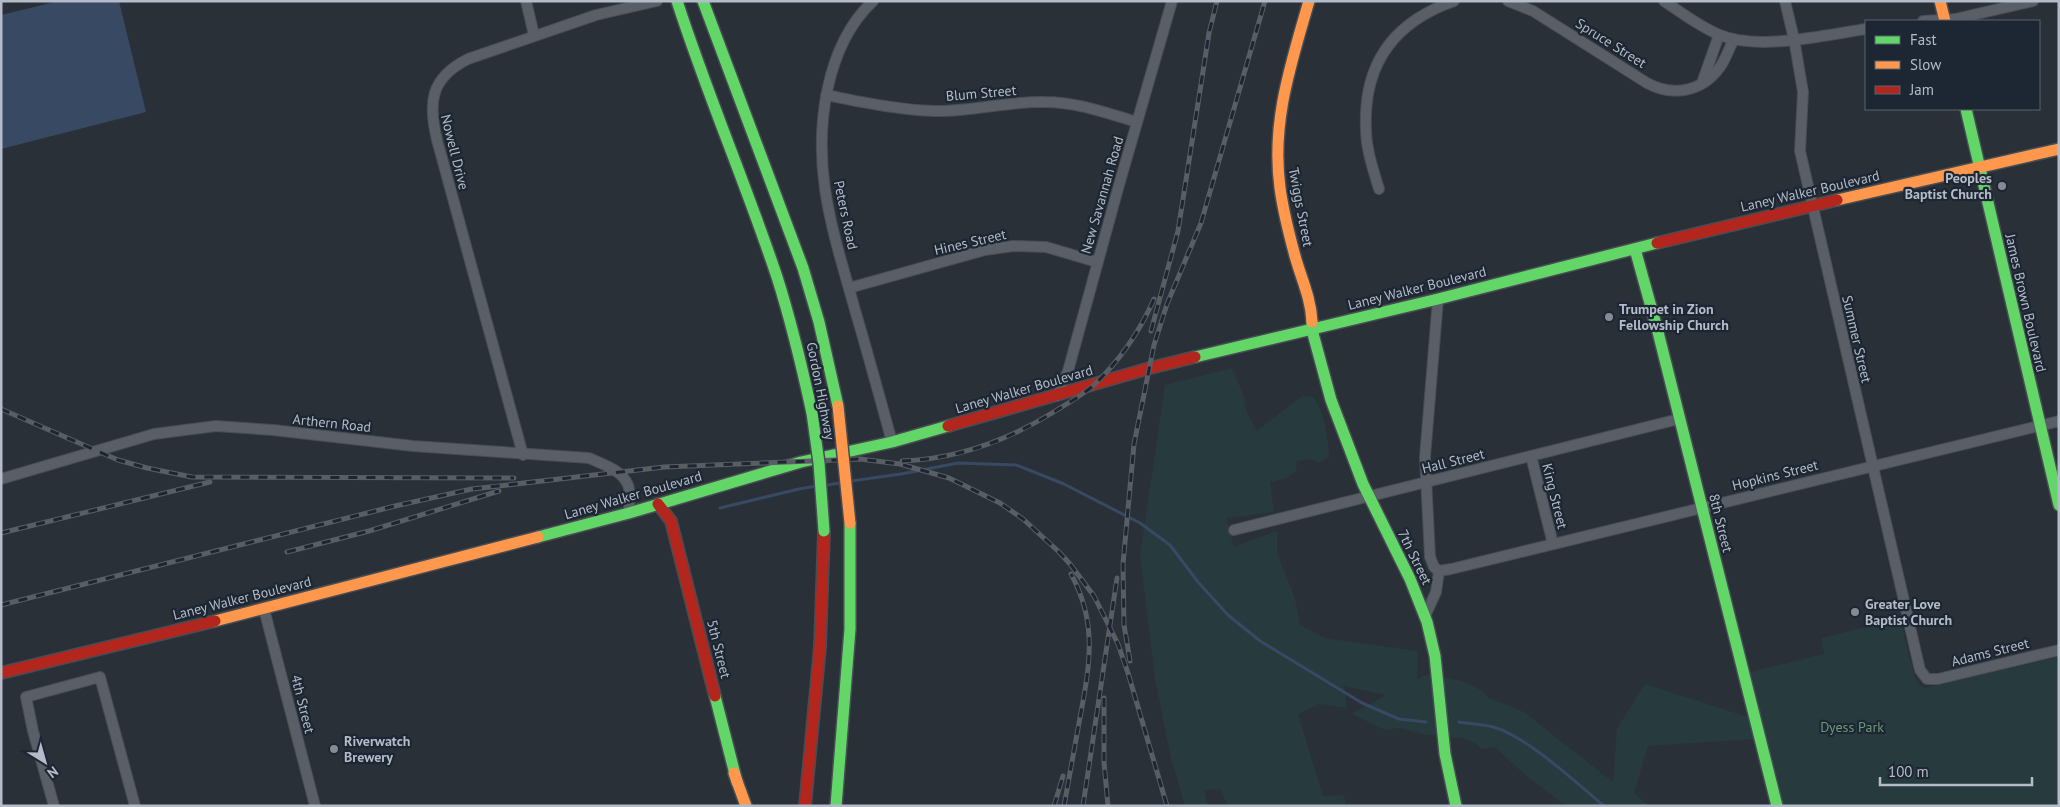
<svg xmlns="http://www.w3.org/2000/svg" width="2060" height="807" viewBox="0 0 2060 807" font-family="'PT Sans',sans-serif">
  <rect width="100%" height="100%" fill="#2a3038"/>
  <g fill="#273a3e">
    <path d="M1232 368 1243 394 1247 413 1257 431 1302 396 1314 397C1325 416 1328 435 1329 457L1318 463 1311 459 1297 461 1296 471 1286 478 1270 482 1274 512 1226 518 1234 547 1277 531V552L1295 599 1300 625 1324 638 1418 651 1417 679 1427 674 1462 681 1479 689 1489 698 1524 712 1613 782 1617 729 1645 684 1748 717 1754 739 1648 746 1634 793 1650 806H1566L1523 773 1495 747 1481 749C1473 740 1464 737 1452 738L1450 735H1428L1399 728 1385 730 1352 714 1386 695 1344 686 1347 708 1319 704 1298 714 1323 796 1344 795 1346 806H1227L1221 789 1204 790 1208 806H1185L1170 754 1155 678 1140 556 1165 385Z"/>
    <path d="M1900 619 1915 678 1919 685 1924 688 2059 657V806H1784L1750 672 1824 654 1821 638Z"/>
  </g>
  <path fill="#384963" d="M59 1H119L146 112 1 149V15Z"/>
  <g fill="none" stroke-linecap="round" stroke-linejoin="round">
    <g stroke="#384963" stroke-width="3">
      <path d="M851 481 901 474 958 463 1016 465 1064 484 1140 523 1170 545 1198 582 1228 615 1260 641 1362 703 1399 719 1426 722"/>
      <path d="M827 485 840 483"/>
      <path d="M720 508 799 489 816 486"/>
      <path d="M1459 722C1470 724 1482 724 1493 727 1525 735 1578 784 1604 806"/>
    </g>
    <g stroke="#484c53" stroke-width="12">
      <g id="street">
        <path d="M526 1 534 35"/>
        <path d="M873 1C825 46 816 127 825 189 831 230 844 270 855 310 868 354 880 398 892 442"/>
        <path d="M1508 1 1533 11 1647 83C1673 97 1702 92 1720 67 1726 59 1729 48 1734 39"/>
        <path d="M1664 1C1682 13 1700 27 1720 35 1758 51 1826 35 1866 29"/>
        <path d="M1785 1 1794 39 1803 92 1800 151 1920 670 1927 679H1938L2059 650"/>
        <path d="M1923 21 1955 19 2033 1"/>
        <path d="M1702 83 1719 35"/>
        <path d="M826 95C862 102 898 110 935 111 971 112 1008 101 1045 102 1077 102 1106 113 1137 122"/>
        <path d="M1379 189C1373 169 1366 149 1366 129 1363 64 1394 22 1454 1"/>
        <path d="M849 288 985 250 1013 246 1046 247 1097 262"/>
        <path d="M1438 299 1425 457 1430 557 1434 567 1439 571"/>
        <path d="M1057 396 1068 371 1119 185 1172 1"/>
        <path d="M523 455 437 140C428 103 430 78 468 59L596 15 657 1"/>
        <path d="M1531 456 1553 544"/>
        <path d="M1 479 154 434 216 426 273 430 413 446 589 458C602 464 622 470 628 485 631 493 629 505 629 513"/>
        <path d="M1234 530 1679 419"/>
        <path d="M1439 571 1451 569 2059 421"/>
        <path d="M264 609 315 806"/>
        <path d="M1425 616 1436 592 1439 571"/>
        <path d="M54 806 33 731 26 697 100 677 135 806"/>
      </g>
    </g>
    <g stroke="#484c53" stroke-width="14">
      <g id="fast">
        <path d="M677 1C707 94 746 184 777 277 791 321 802 367 812 413"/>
        <path d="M703 1 803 268 819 322 838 406"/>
        <path d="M1966 109 2059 505"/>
        <path d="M1635 249 1658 332 1777 806"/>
        <path d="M1312 322V330L1331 400 1363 484 1410 579 1427 622 1435 656 1445 754 1456 806"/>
        <path d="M1195 357 1438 299 1657 243"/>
        <path d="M538 537 629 513 801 462 892 442 948 426"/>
        <path d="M715 696 737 782"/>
        <path d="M836 806 850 629V523"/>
      </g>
    </g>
    <g stroke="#484c53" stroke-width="14">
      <g id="slow">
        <path d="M1309 1C1291 64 1271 122 1280 188 1283 210 1289 234 1295 256 1301 278 1311 298 1312 322"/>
        <path d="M1940 1 1945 21"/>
        <path d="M1837 200 2059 149"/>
        <path d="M215 621 538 537"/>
        <path d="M734 773 746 806"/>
      </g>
    </g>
    <g stroke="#484c53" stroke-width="14">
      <g id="jam">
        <path d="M1657 243 1837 200"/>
        <path d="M948 426 1150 368 1195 357"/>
        <path d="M658 504 671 521 715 696"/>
        <path d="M1 673 215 621"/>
        <path d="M805 806 820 647 824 531"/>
      </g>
    </g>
    <use href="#street" stroke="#5a5e66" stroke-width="10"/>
    <use href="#fast" stroke="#63d668" stroke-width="11"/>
    <use href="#slow" stroke="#ff974d" stroke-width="11"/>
    <use href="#jam" stroke="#b3261e" stroke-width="11"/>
    <g stroke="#595d64" stroke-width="5">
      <g id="rail">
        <path d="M1151 331 1178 231 1209 33 1217 1"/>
        <path d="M1 409 118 460 147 468 192 477 514 478"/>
        <path d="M902 461C959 459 1009 440 1057 410 1070 402 1084 394 1095 384 1120 360 1140 331 1154 299"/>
        <path d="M1 533 210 482"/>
        <path d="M287 552 369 531 499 491"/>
        <path d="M1 605 395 506 472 489 664 467 860 459 900 464 949 478 1000 503 1023 519 1058 551 1070 564 1094 596 1118 644 1128 673 1167 806"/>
        <path d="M1130 661 1124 625 1123 564 1134 444 1154 345 1167 304 1201 223 1265 1"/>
        <path d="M1104 698V762L1108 806"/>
        <path d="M1054 806 1063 776"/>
        <path d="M1064 806C1069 778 1074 750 1079 723 1089 669 1099 625 1071 574"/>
        <path d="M1083 806 1117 578"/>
      </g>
    </g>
    <use href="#rail" stroke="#1d2633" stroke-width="3" stroke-dasharray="9" stroke-linecap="butt"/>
    <g stroke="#474c53" stroke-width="14" stroke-linecap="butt">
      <path id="fast-bridge" d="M812 413 819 463 824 531"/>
    </g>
    <g stroke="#474c53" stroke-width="14" stroke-linecap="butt">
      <path id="slow-bridge" d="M838 406 850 523"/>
    </g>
    <use href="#fast-bridge" stroke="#63d668" stroke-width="11"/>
    <use href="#slow-bridge" stroke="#ff974d" stroke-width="11"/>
  </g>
  <g fill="#848b96" stroke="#1d2633" stroke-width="2">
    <circle cx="2002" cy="186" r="5"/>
    <circle cx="1609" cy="317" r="5"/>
    <circle cx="1855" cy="612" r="5"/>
    <circle cx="334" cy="749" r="5"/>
  </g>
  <g text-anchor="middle" stroke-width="4.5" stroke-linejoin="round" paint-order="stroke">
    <g font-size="14" fill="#b4bcc9" stroke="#1d2633">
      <text transform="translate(1611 43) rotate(32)" y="5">Spruce Street</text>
      <text transform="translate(981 93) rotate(-5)" y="5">Blum Street</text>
      <text transform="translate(455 152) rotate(76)" y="5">Nowell Drive</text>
      <text transform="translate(1810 191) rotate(-13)" y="5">Laney Walker Boulevard</text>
      <text transform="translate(1102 195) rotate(-74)" y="5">New Savannah Road</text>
      <text transform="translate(1301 207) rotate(79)" y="5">Twiggs Street</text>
      <text transform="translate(846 215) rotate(78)" y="5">Peters Road</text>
      <text transform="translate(970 242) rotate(-13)" y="5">Hines Street</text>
      <text transform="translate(1417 288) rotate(-14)" y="5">Laney Walker Boulevard</text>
      <text transform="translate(2026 303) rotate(77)" y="5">James Brown Boulevard</text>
      <text transform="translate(1857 339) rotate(77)" y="5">Summer Street</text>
      <text transform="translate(1024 389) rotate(-16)" y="5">Laney Walker Boulevard</text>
      <text transform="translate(821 391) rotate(79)" y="5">Gordon Highway</text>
      <text transform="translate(332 423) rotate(6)" y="5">Arthern Road</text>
      <text transform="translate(1453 461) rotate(-14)" y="5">Hall Street</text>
      <text transform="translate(1775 475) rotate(-14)" y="5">Hopkins Street</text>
      <text transform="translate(633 495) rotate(-16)" y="5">Laney Walker Boulevard</text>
      <text transform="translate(1555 496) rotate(76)" y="5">King Street</text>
      <text transform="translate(1721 523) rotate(76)" y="5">8th Street</text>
      <text transform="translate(1415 557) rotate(64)" y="5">7th Street</text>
      <text transform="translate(242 598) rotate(-14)" y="5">Laney Walker Boulevard</text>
      <text transform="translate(719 649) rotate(76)" y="5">5th Street</text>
      <text transform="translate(1990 652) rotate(-14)" y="5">Adams Street</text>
      <text transform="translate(303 704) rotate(76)" y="5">4th Street</text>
    </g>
    <g font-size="14" font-weight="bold" fill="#b4bcc9" stroke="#1d2633" text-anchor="start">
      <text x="1992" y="183" text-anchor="end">Peoples<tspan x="1992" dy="16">Baptist Church</tspan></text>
      <text x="1619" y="314">Trumpet in Zion<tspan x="1619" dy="16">Fellowship Church</tspan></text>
      <text x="1865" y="609">Greater Love<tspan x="1865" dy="16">Baptist Church</tspan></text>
      <text x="344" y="746">Riverwatch<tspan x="344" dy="16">Brewery</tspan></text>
    </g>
    <g font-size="14" fill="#6b9a76" stroke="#1d2633">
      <text x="1852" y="732">Dyess Park</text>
    </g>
  </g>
  <rect width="2060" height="807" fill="none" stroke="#b4bcc9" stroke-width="5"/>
  <rect x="1865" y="20" width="175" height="90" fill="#1d2633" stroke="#59626f"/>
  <rect x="1875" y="36" width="25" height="8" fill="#63d668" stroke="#59626f"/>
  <text x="1910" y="45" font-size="15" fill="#b4bcc9">Fast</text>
  <rect x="1875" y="61" width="25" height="8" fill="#ff974d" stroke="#59626f"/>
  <text x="1910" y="70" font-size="15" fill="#b4bcc9">Slow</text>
  <rect x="1875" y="86" width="25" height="8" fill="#b3261e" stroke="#59626f"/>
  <text x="1910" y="95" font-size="15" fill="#b4bcc9">Jam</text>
  <g transform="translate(45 762) rotate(143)" stroke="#1d2633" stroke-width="4" paint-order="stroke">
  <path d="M0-4L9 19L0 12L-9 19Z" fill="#b4bcc9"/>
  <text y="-8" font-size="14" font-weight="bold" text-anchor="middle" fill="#b4bcc9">N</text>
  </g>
  <path d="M1880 777v8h152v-8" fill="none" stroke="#b4bcc9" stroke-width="2.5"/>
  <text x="1888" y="777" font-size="15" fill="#b4bcc9" stroke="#1d2633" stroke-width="4" paint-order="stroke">100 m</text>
</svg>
